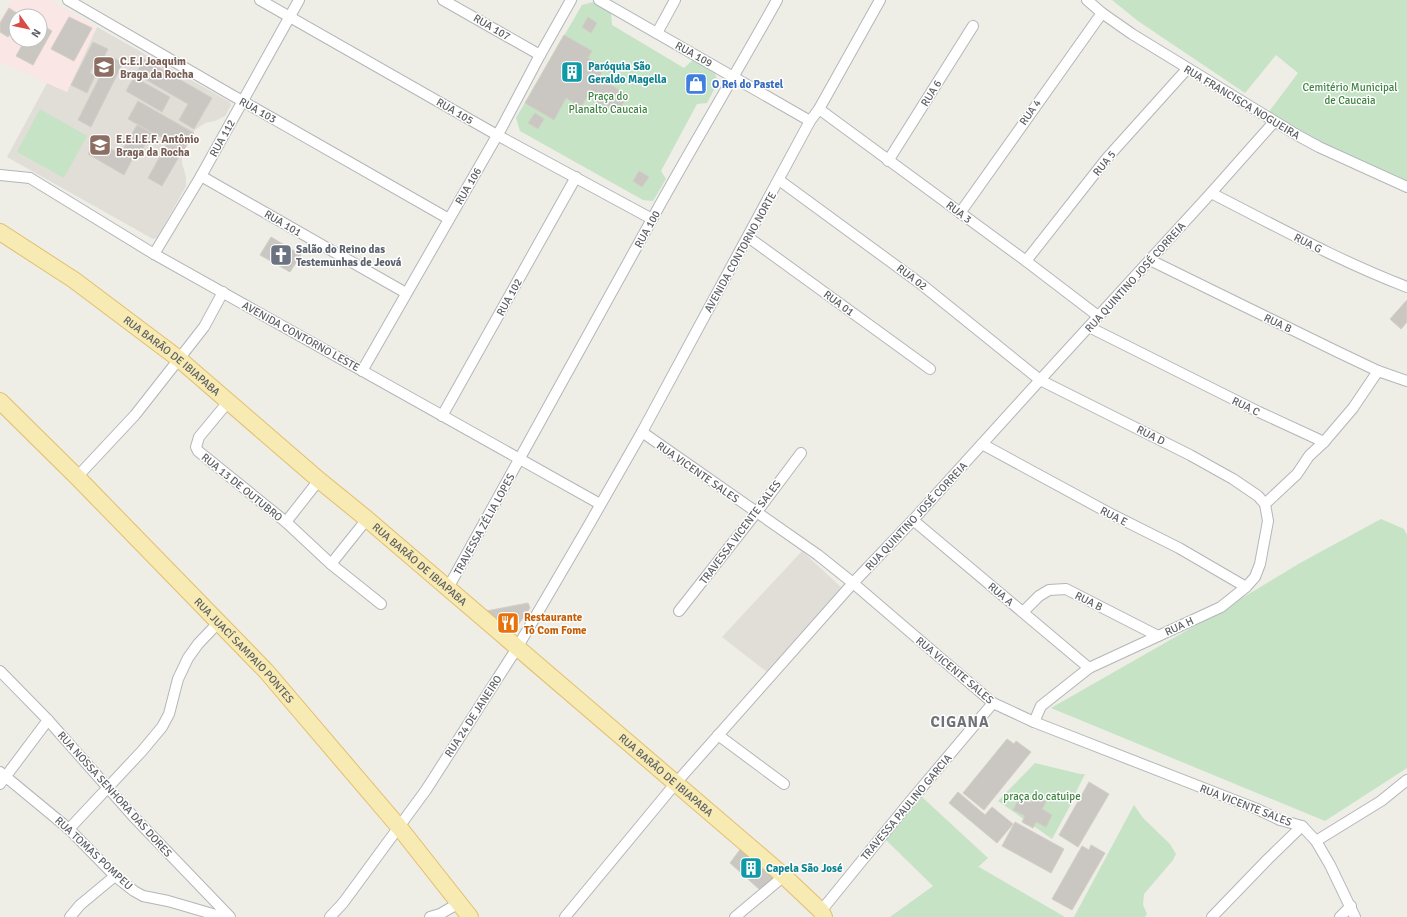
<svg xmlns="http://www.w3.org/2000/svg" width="1407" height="917" viewBox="0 0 1407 917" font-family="Signika,sans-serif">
  <rect width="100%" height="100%" fill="#eeede6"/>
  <g fill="#e1ded8">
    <path d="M97 27 230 102 231 105 225 116 215 121 205 123 195 130 182 153V163L186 177V186L157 238 153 239 7 157 47 83 67 92Z"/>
    <path d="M802 551 843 589 767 672 722 637Z"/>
  </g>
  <path fill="#f9e6e5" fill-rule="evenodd" d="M12 0H49L97 27 67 92 0 62V19ZM16 16H40V40H16Z"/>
  <g fill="#c6e3c6">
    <path d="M1112 0H1407V184L1295 129 1268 113 1298 73 1276 55 1245 93 1138 21Z"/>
    <path d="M593 2 611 12 612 25 684 68 693 60 714 71 718 82 707 103 697 104 661 171 666 179 653 201 643 200 520 131 516 118 582 5Z"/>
    <path d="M40 109 87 136 64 178 17 152Z"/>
    <path d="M1381 519 1404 529 1407 535V768L1325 821 1051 708 1219 612 1300 563Z"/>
    <path d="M1035 763 1080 774H1085L1075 794 1076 795 1052 839 998 801Z"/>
    <path d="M922 797 988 858 977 868 979 867 1065 917H890L933 886 886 840Z"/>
    <path d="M1134 805 1143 818 1170 844 1176 854 1173 860 1144 894 1143 905 1147 914 1145 917H1074Z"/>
  </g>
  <g fill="#cac7c3" stroke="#d3cec5">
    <path d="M9 8 21 16H16V24L8 37 0 32V23Z"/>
    <path d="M69 17 92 28 74 61 51 49Z"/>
    <path d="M588 17 597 23 591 33 582 27Z"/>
    <path d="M40 24 52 31 33 65 16 56 25 40H40Z"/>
    <path d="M564 35 592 51 588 58 604 67 599 78 628 95 617 114 587 97 581 107 566 98 554 120 525 103Z"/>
    <path d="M93 42 108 49 103 59 98 56 90 73 95 76 87 93 71 85Z"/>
    <path d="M110 56 123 63 91 127 78 120Z"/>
    <path d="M144 59 212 98 194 129 179 120 188 104 136 74Z"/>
    <path d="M694 76 704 82 698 91 688 86Z"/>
    <path d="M134 77 170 97 162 112 126 91Z"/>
    <path d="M138 101 194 133 184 150 128 119Z"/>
    <path d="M535 113 544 119 538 129 528 123Z"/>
    <path d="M137 125 152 133 136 160 133 158 124 175 88 154 96 140 120 154Z"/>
    <path d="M168 142 183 150 162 186 148 178Z"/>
    <path d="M639 171 649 177 642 187 633 181Z"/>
    <path d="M271 237 301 255 290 272 260 255Z"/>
    <path d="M1407 300V322L1401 329 1390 319Z"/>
    <path d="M528 603 530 608 511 635 481 612Z"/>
    <path d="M1007 739 1014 744 1016 741 1031 752 984 810 963 793Z"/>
    <path d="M1089 782 1109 794 1078 847 1059 835Z"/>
    <path d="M958 792 985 815 992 807 1013 824 997 843 949 803Z"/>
    <path d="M1035 796 1046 802 1042 809 1052 815 1046 827 1036 822 1033 828 1022 822 1025 816 1013 810 1020 797 1031 803Z"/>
    <path d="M1015 822 1064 849 1051 873 1002 846Z"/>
    <path d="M1091 845 1105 853 1072 910 1052 899 1082 846 1089 850Z"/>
    <path d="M742 847 772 874 773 881 760 890 730 863Z"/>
  </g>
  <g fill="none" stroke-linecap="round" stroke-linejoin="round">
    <g stroke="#b3b6ba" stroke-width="12">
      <g id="street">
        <path d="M68 0 230 94 449 219"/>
        <path d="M260 0 497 135 652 219"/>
        <path d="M443 0 540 55"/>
        <path d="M599 0 810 121"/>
        <path d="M1087 0 1102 13 1132 34 1297 135 1319 147 1407 187"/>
        <path d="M657 33 675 0"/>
        <path d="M819 109 1026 261 1098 316"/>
        <path d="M888 161 973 26"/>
        <path d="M0 175 30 178 154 254 600 504"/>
        <path d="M201 176 406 293"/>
        <path d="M779 180 921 284 1040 380 1190 455 1233 479 1258 496 1265 504 1268 521 1260 564 1255 577 1246 587 1221 607 1089 668 1041 706 1034 722"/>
        <path d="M1211 193C1276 226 1339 261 1407 287"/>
        <path d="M960 213 1102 13"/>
        <path d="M748 237 930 369"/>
        <path d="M154 254 201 176 299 0"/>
        <path d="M1150 260 1338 352 1378 371 1407 381"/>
        <path d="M1026 261 1107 158 1187 69"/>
        <path d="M1089 327 1259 412 1324 442 1353 408 1378 371"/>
        <path d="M362 371 502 127 540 55 571 0"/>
        <path d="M228 402 199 437 196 447 198 451 286 522 331 564 381 604"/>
        <path d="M442 416 576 177"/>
        <path d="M642 432 818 555 853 583 993 703 1034 722 1257 809 1280 820 1302 826 1316 841 1330 865 1355 917"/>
        <path d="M982 444 1109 513 1179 548 1246 587"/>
        <path d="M77 477 135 415 179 359 204 327 223 292"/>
        <path d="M1265 504 1297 474 1309 456 1324 442"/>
        <path d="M913 520 1089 668"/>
        <path d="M286 522 319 480"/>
        <path d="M331 564 367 519"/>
        <path d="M448 588C516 466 583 343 651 221 692 146 736 74 777 0"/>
        <path d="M679 611 756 513 801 453"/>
        <path d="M1023 612 1039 596 1049 590 1066 589 1158 636"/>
        <path d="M0 671 48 720 132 815 230 917"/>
        <path d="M718 735 784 784"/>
        <path d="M0 772 69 829 115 876 134 891 143 896 168 901 223 917"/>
        <path d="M0 784 48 720"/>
        <path d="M69 829 142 751 162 727 169 714 178 679 188 658 198 644 219 622"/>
        <path d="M1316 841 1381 801 1407 780"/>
        <path d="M821 911 908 804 993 703"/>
        <path d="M70 917 80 905 115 876"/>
        <path d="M330 917 343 903 426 790 517 648 586 530 642 432 810 121 819 109 880 0"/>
        <path d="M430 917 440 914 459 903"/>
        <path d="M565 917 675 784 853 583 913 520 1040 380 1211 193 1274 122"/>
        <path d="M735 917 784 876"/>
        <path d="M1212 917 1268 859 1302 826"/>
        <path d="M1340 917 1351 906"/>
      </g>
    </g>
    <g stroke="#e3bf6b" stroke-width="18">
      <g id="primary">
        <path id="s1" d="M0 232 74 280 179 359 319 480 367 519 498 631 784 876 821 911 824 917"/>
        <path id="s2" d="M0 401 77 477 266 671 399 827 470 917"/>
      </g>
    </g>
    <use href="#street" stroke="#fff" stroke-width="10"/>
    <use href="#primary" stroke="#f7eab3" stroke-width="16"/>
  </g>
  <defs>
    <g id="school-square" transform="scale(1.15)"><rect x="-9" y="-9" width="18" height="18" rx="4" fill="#8d6e63" stroke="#fff"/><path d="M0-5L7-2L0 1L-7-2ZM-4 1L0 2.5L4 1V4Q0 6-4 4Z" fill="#fff"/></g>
    <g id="building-square" transform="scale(1.15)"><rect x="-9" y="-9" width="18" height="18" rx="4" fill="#0f9aa8" stroke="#fff"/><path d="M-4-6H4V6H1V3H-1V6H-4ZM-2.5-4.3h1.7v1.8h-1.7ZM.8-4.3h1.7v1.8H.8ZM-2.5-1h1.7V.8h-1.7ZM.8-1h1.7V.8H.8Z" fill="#fff"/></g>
    <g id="shop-square" transform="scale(1.15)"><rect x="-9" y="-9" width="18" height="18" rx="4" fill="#3f7fe0" stroke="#fff"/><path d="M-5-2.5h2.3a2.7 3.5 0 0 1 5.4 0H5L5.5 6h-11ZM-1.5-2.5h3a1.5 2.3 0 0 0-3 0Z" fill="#fff"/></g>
    <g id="church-square" transform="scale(1.15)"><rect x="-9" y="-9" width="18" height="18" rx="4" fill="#6b7280" stroke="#fff"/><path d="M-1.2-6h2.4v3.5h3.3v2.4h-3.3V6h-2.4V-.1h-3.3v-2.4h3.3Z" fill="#fff"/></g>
    <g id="restaurant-square" transform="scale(1.15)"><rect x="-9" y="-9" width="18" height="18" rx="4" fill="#e8710a" stroke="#fff"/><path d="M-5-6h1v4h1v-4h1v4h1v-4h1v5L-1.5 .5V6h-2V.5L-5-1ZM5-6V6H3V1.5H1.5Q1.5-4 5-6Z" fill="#fff"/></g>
  </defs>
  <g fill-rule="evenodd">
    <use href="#school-square" x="104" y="67"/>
    <use href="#building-square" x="572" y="72"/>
    <use href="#shop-square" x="696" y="84"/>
    <use href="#school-square" x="100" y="145"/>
    <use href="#church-square" x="281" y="255"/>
    <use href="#restaurant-square" x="508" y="623"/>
    <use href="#building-square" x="751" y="868"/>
  </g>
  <g text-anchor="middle" stroke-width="3" stroke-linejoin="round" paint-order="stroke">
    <g font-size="11" fill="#5e6165" stroke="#fff">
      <text transform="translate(492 27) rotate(30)" y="4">RUA 107</text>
      <text transform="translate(694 54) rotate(29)" y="4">RUA 109</text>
      <text transform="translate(931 93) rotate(-58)" y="4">RUA 6</text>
      <text transform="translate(1242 102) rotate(31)" y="4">RUA FRANCISCA NOGUEIRA</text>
      <text transform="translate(258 110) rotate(29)" y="4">RUA 103</text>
      <text transform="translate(455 111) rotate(30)" y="4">RUA 105</text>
      <text transform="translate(1030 112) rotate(-55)" y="4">RUA 4</text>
      <text transform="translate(222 138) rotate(-61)" y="4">RUA 112</text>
      <text transform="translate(1104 163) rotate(-51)" y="4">RUA 5</text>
      <text transform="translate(468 186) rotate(-60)" y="4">RUA 106</text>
      <text transform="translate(959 212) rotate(37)" y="4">RUA 3</text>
      <text transform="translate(283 223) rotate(30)" y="4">RUA 101</text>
      <text transform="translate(647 229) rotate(-61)" y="4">RUA 100</text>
      <text transform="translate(1308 243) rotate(27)" y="4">RUA G</text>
      <text transform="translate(740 252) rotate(-61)" y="4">AVENIDA CONTORNO NORTE</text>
      <text transform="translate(912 277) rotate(37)" y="4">RUA 02</text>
      <text transform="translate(1135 277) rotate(-48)" y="4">RUA QUINTINO JOSÉ CORREIA</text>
      <text transform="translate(509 297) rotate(-61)" y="4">RUA 102</text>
      <text transform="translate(839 303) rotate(36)" y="4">RUA 01</text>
      <text transform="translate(1278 323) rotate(26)" y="4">RUA B</text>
      <text transform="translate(301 336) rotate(29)" y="4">AVENIDA CONTORNO LESTE</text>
      <text dy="4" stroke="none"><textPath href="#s1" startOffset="212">RUA BARÃO DE IBIAPABA</textPath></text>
      <text transform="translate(1246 406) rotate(26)" y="4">RUA C</text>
      <text transform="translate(1151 435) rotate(27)" y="4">RUA D</text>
      <text transform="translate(698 472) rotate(35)" y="4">RUA VICENTE SALES</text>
      <text transform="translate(242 487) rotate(39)" y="4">RUA 13 DE OUTUBRO</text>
      <text transform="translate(916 516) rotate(-47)" y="4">RUA QUINTINO JOSÉ CORREIA</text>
      <text transform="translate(1114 516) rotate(27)" y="4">RUA E</text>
      <text transform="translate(484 524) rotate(-61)" y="4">TRAVESSA ZÉLIA LOPES</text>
      <text transform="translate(740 532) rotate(-53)" y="4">TRAVESSA VICENTE SALES</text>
      <text dy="4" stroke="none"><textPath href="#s1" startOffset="536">RUA BARÃO DE IBIAPABA</textPath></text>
      <text transform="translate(1001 594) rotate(40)" y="4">RUA A</text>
      <text transform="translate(1089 601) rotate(27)" y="4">RUA B</text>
      <text transform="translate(1179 626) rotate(-25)" y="4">RUA H</text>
      <text dy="4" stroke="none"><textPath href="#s2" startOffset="349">RUA JUACÍ SAMPAIO PONTES</textPath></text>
      <text transform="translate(955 670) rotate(40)" y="4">RUA VICENTE SALES</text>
      <text transform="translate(473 716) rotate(-57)" y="4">RUA 24 DE JANEIRO</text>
      <text dy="4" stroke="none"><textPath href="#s1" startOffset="860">RUA BARÃO DE IBIAPABA</textPath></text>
      <text transform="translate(115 794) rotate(48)" y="4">RUA NOSSA SENHORA DAS DORES</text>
      <text transform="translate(1246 805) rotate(21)" y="4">RUA VICENTE SALES</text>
      <text transform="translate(906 807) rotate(-50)" y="4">TRAVESSA PAULINO GARCIA</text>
      <text transform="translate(94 853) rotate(43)" y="4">RUA TOMAS POMPEU</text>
    </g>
    <g font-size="11" font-weight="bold" fill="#785e54" stroke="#fff" text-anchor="start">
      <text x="120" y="65">C.E.I Joaquim<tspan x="120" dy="13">Braga da Rocha</tspan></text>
      <text x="116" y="143">E.E.I.E.F. Antônio<tspan x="116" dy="13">Braga da Rocha</tspan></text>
    </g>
    <g font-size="11" font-weight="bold" fill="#0d838f" stroke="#fff" text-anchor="start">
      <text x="588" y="70">Paróquia São<tspan x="588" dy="13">Geraldo Magella</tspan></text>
      <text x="766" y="872">Capela São José</text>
    </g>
    <g font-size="11" font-weight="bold" fill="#366cbe" stroke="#fff" text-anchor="start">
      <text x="712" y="88">O Rei do Pastel</text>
    </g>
    <g font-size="11" fill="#3f8341" stroke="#fff">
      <text x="1350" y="91">Cemitério Municipal<tspan x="1350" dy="13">de Caucaia</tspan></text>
      <text x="608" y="100">Praça do<tspan x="608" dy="13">Planalto Caucaia</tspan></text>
      <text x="1042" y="800">praça do catuipe</text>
    </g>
    <g font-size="11" font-weight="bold" fill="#5b616d" stroke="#fff" text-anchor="start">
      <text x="296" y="253">Salão do Reino das<tspan x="296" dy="13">Testemunhas de Jeová</tspan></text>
    </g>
    <g font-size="11" font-weight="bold" fill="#c56008" stroke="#fff" text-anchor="start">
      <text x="524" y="621">Restaurante<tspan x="524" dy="13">Tô Com Fome</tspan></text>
    </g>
    <g font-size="15" font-weight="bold" letter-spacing="1" fill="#6f7377" stroke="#fff">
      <text x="960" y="727">CIGANA</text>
    </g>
  </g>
  <g transform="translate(28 28) rotate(123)"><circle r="19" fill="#ffffff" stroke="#bfc0c1"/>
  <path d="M0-3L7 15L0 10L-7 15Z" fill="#d74c44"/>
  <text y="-6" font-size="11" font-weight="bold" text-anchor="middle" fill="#5e6165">N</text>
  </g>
</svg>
